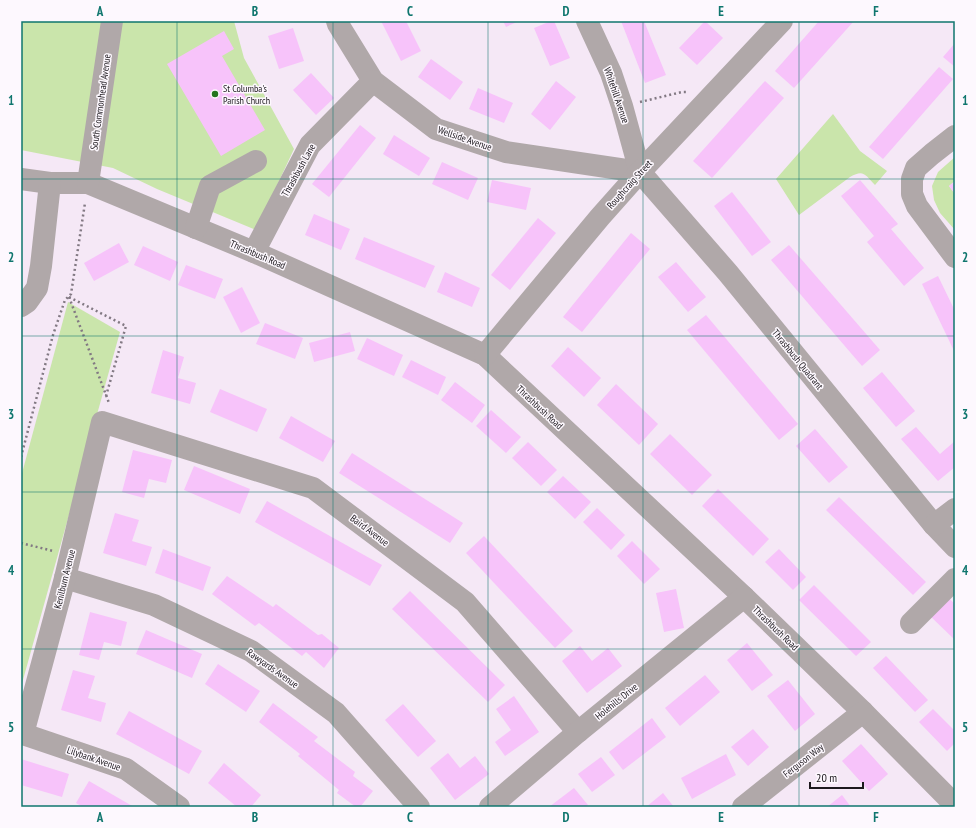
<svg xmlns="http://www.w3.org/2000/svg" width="976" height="828" viewBox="0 0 976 828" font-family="'PT Sans Narrow',sans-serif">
  <rect width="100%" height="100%" fill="#f5e8f6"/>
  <g fill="#cae5ab">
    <path d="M21 21H234L244 58 294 149 256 230 157 189 113 168 21 150Z"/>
    <path d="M833 114 860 151 887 171 875 185C865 175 864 169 850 177L799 215 776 179Z"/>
    <path d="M955 157V181L949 186 955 194V230L940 213 934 200 932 186 938 172Z"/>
    <path d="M68 302 120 332 21 687V477Z"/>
  </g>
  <g fill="#f7c3fa">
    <path d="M381 21H406L421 51 401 61Z"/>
    <path d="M503 21H519L506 27Z"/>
    <path d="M551 21H554L570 58 550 66 534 28Z"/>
    <path d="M621 21H644L666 75 645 83Z"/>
    <path d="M705 21 723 38 697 65 679 48Z"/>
    <path d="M819 21H854L794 88 775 71Z"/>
    <path d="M293 28 304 61 279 69 268 36Z"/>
    <path d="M224 31 234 49 222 56 265 130 221 156 167 64Z"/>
    <path d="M955 43V67L943 57Z"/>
    <path d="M431 59 463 82 450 100 418 77Z"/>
    <path d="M939 67 953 79 883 159 869 147Z"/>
    <path d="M311 73 334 98 316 115 293 90Z"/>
    <path d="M556 81 576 97 550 130 531 114Z"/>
    <path d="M765 81 784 98 712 178 693 161Z"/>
    <path d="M478 88 513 103 504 123 469 109Z"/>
    <path d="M360 125 376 138 329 197 312 184Z"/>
    <path d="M394 135 430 158 419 176 383 154Z"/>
    <path d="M442 162 478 178 468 200 432 184Z"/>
    <path d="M492 180 531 188 526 210 487 202Z"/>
    <path d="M860 180 898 224 891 229 924 268 904 286 867 242 874 236 841 196Z"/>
    <path d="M955 181V194L949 186Z"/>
    <path d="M732 192 771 242 752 256 714 206Z"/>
    <path d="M314 214 350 229 341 250 305 235Z"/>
    <path d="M538 218 556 233 510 290 491 275Z"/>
    <path d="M631 233 650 249 582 332 563 317Z"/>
    <path d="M364 237 435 266 425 288 355 259Z"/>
    <path d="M119 243 129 262 94 281 84 263Z"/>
    <path d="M789 245 880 350 862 366 771 260Z"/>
    <path d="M143 246 178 262 170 281 134 265Z"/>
    <path d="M676 262 706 297 688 312 658 277Z"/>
    <path d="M186 265 223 279 215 299 178 285Z"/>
    <path d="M445 272 480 288 472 307 437 292Z"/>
    <path d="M938 276 955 311V353L922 284Z"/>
    <path d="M242 287 260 323 241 333 223 297Z"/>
    <path d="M706 315 798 424 779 440 687 330Z"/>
    <path d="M265 323 303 338 295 359 256 344Z"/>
    <path d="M350 332 355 351 314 362 309 343Z"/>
    <path d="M367 338 403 355 394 376 357 359Z"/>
    <path d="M568 347 601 378 584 397 551 366Z"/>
    <path d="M163 350 184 357 178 378 196 383 190 404 151 393Z"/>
    <path d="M411 360 446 377 438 395 402 377Z"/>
    <path d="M882 372 915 411 896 427 863 388Z"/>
    <path d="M455 382 485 405 472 423 441 400Z"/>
    <path d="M616 384 658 424 639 445 597 405Z"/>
    <path d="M220 389 267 409 257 432 210 412Z"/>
    <path d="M491 410 521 437 506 453 476 426Z"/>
    <path d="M291 416 335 441 323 462 279 438Z"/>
    <path d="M916 427 940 454 955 441V467L938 481 901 439Z"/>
    <path d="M815 429 848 467 829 483 796 446Z"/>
    <path d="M670 434 712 475 692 495 650 454Z"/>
    <path d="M528 442 557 470 541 486 512 458Z"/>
    <path d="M133 450 172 460 166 483 149 479 144 498 122 492Z"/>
    <path d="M352 453 463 523 450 543 339 473Z"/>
    <path d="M194 466 250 489 240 514 184 490Z"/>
    <path d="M563 476 591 502 575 519 547 492Z"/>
    <path d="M718 489 769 539 753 556 702 506Z"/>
    <path d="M839 497 926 582 913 595 826 510Z"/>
    <path d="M267 501 382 565 370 586 255 522Z"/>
    <path d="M597 508 625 535 611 550 583 522Z"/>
    <path d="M115 513 139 520 132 541 152 547 146 566 103 553Z"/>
    <path d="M484 536 573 631 555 648 466 553Z"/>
    <path d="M632 541 660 569 644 584 617 556Z"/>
    <path d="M163 549 211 567 203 591 155 573Z"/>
    <path d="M779 549 806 577 793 590 765 562Z"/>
    <path d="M227 576 273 607 276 604 318 635 322 634 339 648 324 668 306 652 302 656 259 623 255 626 212 594Z"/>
    <path d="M814 585 871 642 856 656 799 600Z"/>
    <path d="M676 589 684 628 664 632 656 593Z"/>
    <path d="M410 591 505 685 488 702 392 609Z"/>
    <path d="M945 595 955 604V640L927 613Z"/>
    <path d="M90 612 127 622 121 646 104 642 99 660 79 655Z"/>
    <path d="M146 630 202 654 192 678 136 654Z"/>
    <path d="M747 643 773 675 752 691 727 660Z"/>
    <path d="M580 646 592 661 608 648 622 666 587 693 562 661Z"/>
    <path d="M886 656 928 700 915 712 873 668Z"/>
    <path d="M218 664 260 691 246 712 205 684Z"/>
    <path d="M73 670 95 676 88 698 106 703 101 722 61 710Z"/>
    <path d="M705 675 720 692 680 726 665 708Z"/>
    <path d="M788 680 815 714 795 731 767 696Z"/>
    <path d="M514 696 539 732 505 756 495 742 511 730 496 709Z"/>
    <path d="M273 703 318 737 314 741 355 772 353 776 373 791 360 807H356L337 793 339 790 298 756 300 754 259 722Z"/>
    <path d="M403 704 436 741 418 757 385 720Z"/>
    <path d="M933 709 955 731V743L947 751 919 722Z"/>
    <path d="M129 711 202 751 189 774 116 734Z"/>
    <path d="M652 718 666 737 623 770 609 752Z"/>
    <path d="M753 729 769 747 748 766 731 747Z"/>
    <path d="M861 744 888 774 869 791 842 761Z"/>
    <path d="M448 753 460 768 475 756 489 774 455 800 430 768Z"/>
    <path d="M726 754 736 775 692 799 681 778Z"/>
    <path d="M601 757 615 775 592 792 578 774Z"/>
    <path d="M21 759 69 774 62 797 21 785Z"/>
    <path d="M224 763 261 795 251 807H237L208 783Z"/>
    <path d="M89 781 134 807H83L76 803Z"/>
    <path d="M574 788 588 805 585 807H549Z"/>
    <path d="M663 793 674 807H646Z"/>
    <path d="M842 795 851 807H827Z"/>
  </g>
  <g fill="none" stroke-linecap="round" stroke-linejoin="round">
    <g stroke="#827983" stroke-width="2.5" stroke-dasharray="2 3" stroke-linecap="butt">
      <path d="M640 102 682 92H688"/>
      <path d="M69 297 126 326 106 396"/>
      <path d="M69 297 109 403"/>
      <path d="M21 457 53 335 65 300 71 294 85 203"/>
      <path d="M21 543 53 551"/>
    </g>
    <g stroke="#b0a8a9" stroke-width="22">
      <path d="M337 21 338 24 373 81 436 129 506 152 640 172"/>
      <path d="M587 21 611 73 622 106 640 172 728 273 934 525 955 547"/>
      <path d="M955 136 932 154 916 168 912 179V194L917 206 955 257"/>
      <path d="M21 179 50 183H88L254 252 485 355 744 597 863 712 955 805"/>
      <path d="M88 183 112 21"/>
      <path d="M196 228 210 186 256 161"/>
      <path d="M254 252 310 145 373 81"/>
      <path d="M21 306 27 302 37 288 41 266 50 183"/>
      <path d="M485 355 600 217 640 172 782 21"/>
      <path d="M934 525 955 509"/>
      <path d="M65 578 154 605 251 651 336 713 419 807"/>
      <path d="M911 623 955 579"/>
      <path d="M21 733 23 734 65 578 102 422 313 488 465 602 578 732"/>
      <path d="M23 734 126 769 179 807"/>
      <path d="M490 807 578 732 744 597"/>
      <path d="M743 807 863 712"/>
    </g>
  </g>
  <path fill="none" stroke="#0f766e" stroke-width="1" stroke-opacity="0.55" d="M177 21V807M333 21V807M488 21V807M643 21V807M799 21V807M21 179H955M21 336H955M21 492H955M21 649H955"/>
  <circle fill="#24751e" stroke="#fdf8fe" stroke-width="1.5" cx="215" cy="94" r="4"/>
  <g text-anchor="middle" stroke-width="3" stroke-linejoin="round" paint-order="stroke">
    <g font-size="10" fill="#1c181d" stroke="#fdf8fe" text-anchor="start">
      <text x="223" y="92">St Columba's<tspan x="223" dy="12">Parish Church</tspan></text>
    </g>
    <g font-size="10" fill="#1c181d" stroke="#fdf8fe">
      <text transform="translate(617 95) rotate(71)" y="4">Whitehill Avenue</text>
      <text transform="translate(100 102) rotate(-82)" y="4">South Commonhead Avenue</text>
      <text transform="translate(465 138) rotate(19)" y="4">Wellside Avenue</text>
      <text transform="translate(298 170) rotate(-61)" y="4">Thrashbush Lane</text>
      <text transform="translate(629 184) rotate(-48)" y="4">Roughcraig Street</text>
      <text transform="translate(258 254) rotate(23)" y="4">Thrashbush Road</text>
      <text transform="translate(798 359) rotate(51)" y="4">Thrashbush Quadrant</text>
      <text transform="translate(540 407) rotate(43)" y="4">Thrashbush Road</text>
      <text transform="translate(370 530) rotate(37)" y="4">Baird Avenue</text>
      <text transform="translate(64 579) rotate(-76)" y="4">Kenilburn Avenue</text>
      <text transform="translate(776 628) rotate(44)" y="4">Thrashbush Road</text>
      <text transform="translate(273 668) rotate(35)" y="4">Rawyards Avenue</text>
      <text transform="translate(616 701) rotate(-39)" y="4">Holehills Drive</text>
      <text transform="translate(94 758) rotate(19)" y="4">Lilybank Avenue</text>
      <text transform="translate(803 760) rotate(-38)" y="4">Ferguson Way</text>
    </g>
  </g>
  <rect width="976" height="828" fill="none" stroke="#fdf8fe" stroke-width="44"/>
  <path d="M810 782v6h53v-6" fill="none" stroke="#1c181d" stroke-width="2"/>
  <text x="816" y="782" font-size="12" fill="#1c181d" stroke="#fdf8fe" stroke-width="3" paint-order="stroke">20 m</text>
  <rect x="22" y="22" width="932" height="784" fill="none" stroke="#0f766e" stroke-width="1.5"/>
  <g font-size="13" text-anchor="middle" font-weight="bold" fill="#0f766e">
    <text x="100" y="16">A</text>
    <text x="255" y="16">B</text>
    <text x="410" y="16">C</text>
    <text x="566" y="16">D</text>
    <text x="721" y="16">E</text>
    <text x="876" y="16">F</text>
    <text x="11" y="105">1</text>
    <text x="965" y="105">1</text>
    <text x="11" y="262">2</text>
    <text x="965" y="262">2</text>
    <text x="11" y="419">3</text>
    <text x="965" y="419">3</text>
    <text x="11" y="575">4</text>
    <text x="965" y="575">4</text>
    <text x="11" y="732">5</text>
    <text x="965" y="732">5</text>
    <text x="100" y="822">A</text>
    <text x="255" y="822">B</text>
    <text x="410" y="822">C</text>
    <text x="566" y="822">D</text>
    <text x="721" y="822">E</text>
    <text x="876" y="822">F</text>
  </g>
</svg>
